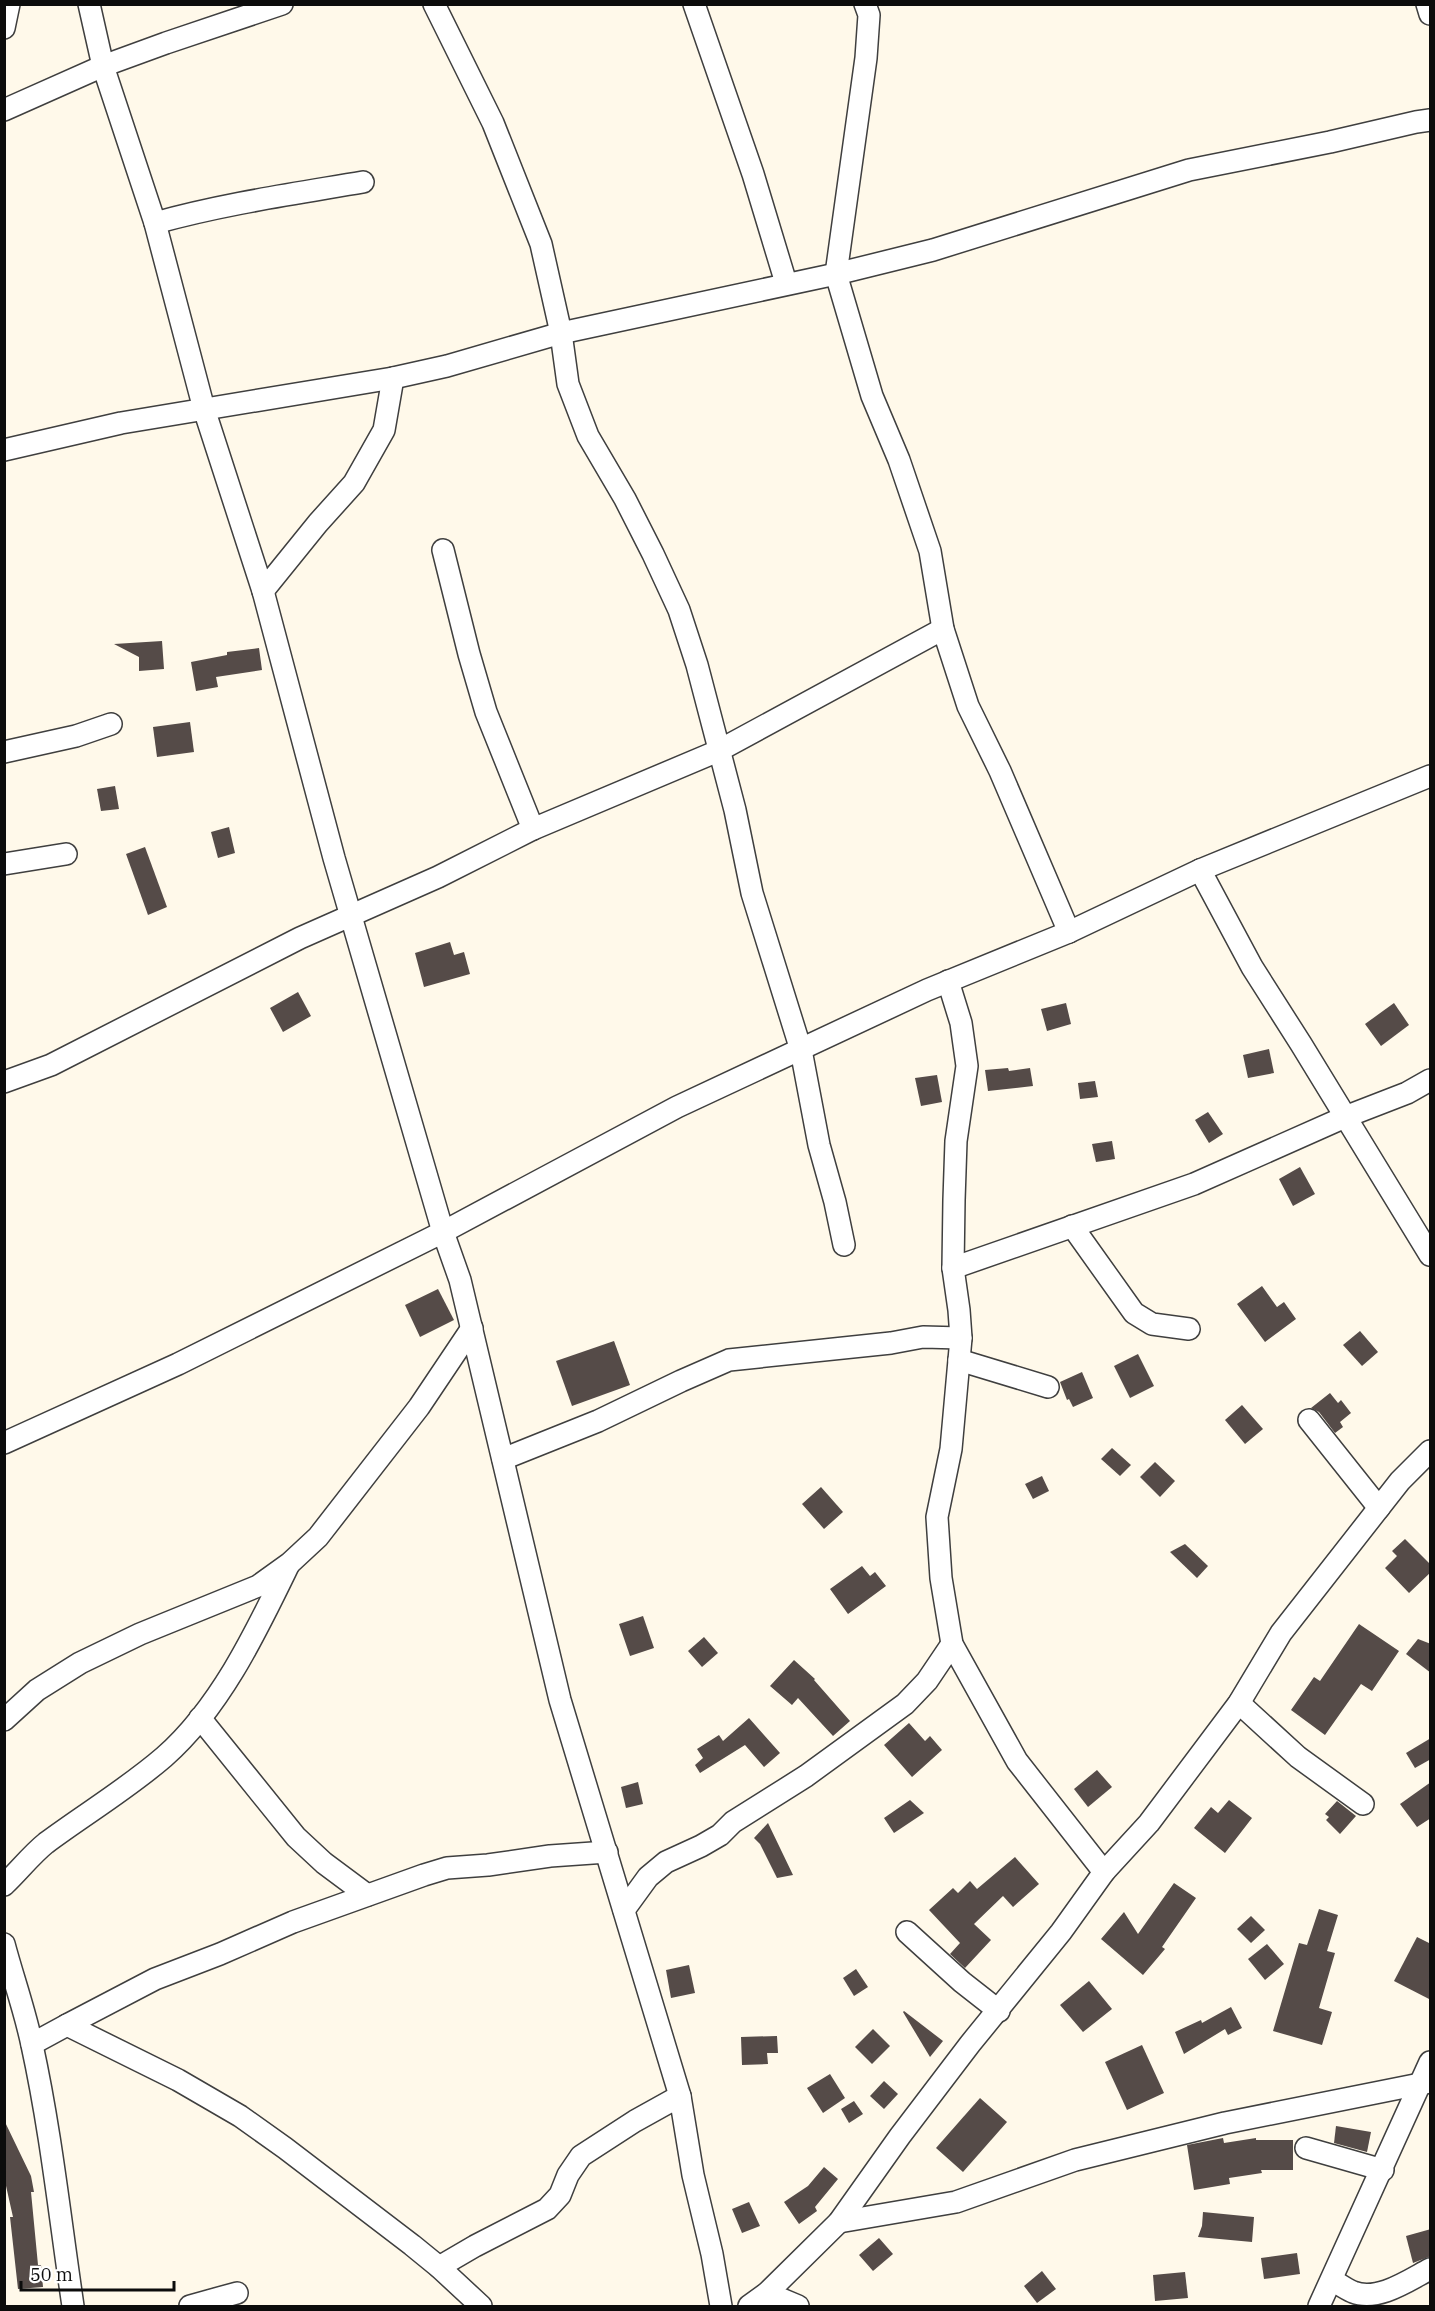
<svg xmlns="http://www.w3.org/2000/svg" width="1435" height="2311" viewBox="0 0 1435 2311" font-family="'IBM Plex Serif',serif">
  <rect width="100%" height="100%" fill="#fff9ea"/>
  <g fill="#554b48">
    <path d="M162 641 164 669 139 671V657L114 644Z"/>
    <path d="M259 648 262 670 216 677 218 687 196 691 191 662 227 655V652Z"/>
    <path d="M190 722 194 752 157 757 153 727Z"/>
    <path d="M115 786 119 809 101 811 97 789Z"/>
    <path d="M229 827 235 853 218 858 211 832Z"/>
    <path d="M145 847 167 907 148 915 126 854Z"/>
    <path d="M450 942 454 955 464 952 470 974 424 987 415 953Z"/>
    <path d="M298 992 311 1016 283 1032 270 1008Z"/>
    <path d="M1066 1003 1071 1024 1047 1031 1041 1009Z"/>
    <path d="M1394 1003 1409 1025 1381 1046 1365 1024Z"/>
    <path d="M1269 1049 1274 1073 1248 1078 1243 1055Z"/>
    <path d="M1008 1068 1009 1071 1030 1068 1033 1086 988 1091 985 1070Z"/>
    <path d="M937 1075 942 1102 921 1106 915 1078Z"/>
    <path d="M1095 1081 1098 1097 1080 1099 1078 1083Z"/>
    <path d="M1208 1112 1223 1134 1209 1143 1195 1120Z"/>
    <path d="M1112 1141 1115 1159 1096 1162 1092 1144Z"/>
    <path d="M1300 1167 1315 1194 1293 1206 1279 1179Z"/>
    <path d="M1262 1286 1277 1307 1284 1302 1296 1319 1265 1342 1237 1304Z"/>
    <path d="M438 1289 454 1320 420 1337 405 1305Z"/>
    <path d="M1360 1331 1378 1352 1362 1366 1343 1345Z"/>
    <path d="M614 1341 630 1385 572 1406 556 1361Z"/>
    <path d="M1138 1354 1154 1386 1130 1398 1114 1366Z"/>
    <path d="M1082 1372 1093 1398 1073 1407 1069 1399 1067 1400 1060 1382Z"/>
    <path d="M1330 1393 1338 1403 1341 1400 1351 1413 1340 1422 1343 1427 1335 1433 1319 1412 1311 1408Z"/>
    <path d="M1242 1405 1263 1429 1245 1444 1225 1420Z"/>
    <path d="M1112 1448 1131 1465 1120 1476 1101 1459Z"/>
    <path d="M1155 1462 1175 1481 1160 1497 1140 1477Z"/>
    <path d="M1042 1476 1049 1491 1033 1499 1025 1484Z"/>
    <path d="M821 1487 843 1512 824 1529 802 1504Z"/>
    <path d="M1405 1539 1431 1565V1572L1409 1593 1385 1568 1397 1556 1392 1551Z"/>
    <path d="M1185 1544 1208 1566 1197 1578 1170 1552Z"/>
    <path d="M862 1566 870 1576 875 1572 886 1586 848 1614 830 1589Z"/>
    <path d="M643 1616 654 1648 630 1656 619 1624Z"/>
    <path d="M1359 1624 1399 1651 1372 1691 1361 1684 1325 1735 1291 1710 1314 1677 1320 1681Z"/>
    <path d="M704 1637 718 1653 702 1667 688 1651Z"/>
    <path d="M1418 1639 1431 1644V1673L1406 1654Z"/>
    <path d="M794 1660 815 1679 814 1680 850 1721 833 1736 798 1698 792 1705 770 1686Z"/>
    <path d="M749 1718 780 1753 764 1767 745 1745 700 1773 695 1765 703 1758 697 1749 719 1735 723 1741Z"/>
    <path d="M909 1723 925 1741 930 1736 942 1750 912 1777 884 1745Z"/>
    <path d="M1431 1738V1759L1415 1768 1406 1753Z"/>
    <path d="M1097 1770 1112 1787 1088 1807 1074 1789Z"/>
    <path d="M638 1782 643 1804 626 1808 621 1787Z"/>
    <path d="M1431 1782V1818L1417 1827 1400 1804Z"/>
    <path d="M910 1800 924 1813 894 1833 884 1818Z"/>
    <path d="M1229 1800 1252 1818 1225 1853 1194 1828 1211 1807 1218 1813Z"/>
    <path d="M1337 1801 1356 1816 1340 1834 1326 1820 1329 1817 1325 1814Z"/>
    <path d="M768 1823 793 1875 777 1878 760 1844 754 1838Z"/>
    <path d="M1015 1857 1039 1884 1013 1907 1003 1896 974 1924 991 1940 965 1968 950 1954 960 1943 929 1910 953 1888 958 1893 970 1881 977 1889Z"/>
    <path d="M1174 1883 1196 1898 1162 1947 1165 1949 1143 1975 1101 1939 1124 1912 1138 1934Z"/>
    <path d="M1319 1909 1338 1915 1327 1951 1335 1953 1319 2008 1332 2012 1322 2045 1273 2031 1299 1943 1307 1945Z"/>
    <path d="M1251 1916 1265 1930 1251 1943 1237 1929Z"/>
    <path d="M1417 1937 1431 1944V2000L1394 1981Z"/>
    <path d="M1267 1944 1284 1964 1265 1980 1248 1959Z"/>
    <path d="M689 1965 695 1993 671 1998 666 1970Z"/>
    <path d="M856 1969 868 1987 854 1996 843 1978Z"/>
    <path d="M1089 1981 1112 2009 1083 2032 1060 2005Z"/>
    <path d="M1231 2007 1242 2028 1228 2035 1225 2029 1184 2054 1175 2032 1201 2020 1202 2023Z"/>
    <path d="M904 2011 943 2041 930 2057 903 2012Z"/>
    <path d="M873 2029 890 2046 872 2064 855 2047Z"/>
    <path d="M777 2036 778 2053H767L768 2064 742 2065 741 2037Z"/>
    <path d="M1142 2045 1164 2093 1127 2110 1105 2062Z"/>
    <path d="M830 2074 845 2098 823 2113 807 2088Z"/>
    <path d="M884 2081 898 2094 884 2109 870 2096Z"/>
    <path d="M980 2098 1007 2122 963 2172 936 2148Z"/>
    <path d="M854 2101 863 2114 849 2123 841 2109Z"/>
    <path d="M4 2120 31 2176 34 2192H31L38 2265H41L43 2287 18 2289 10 2217H13L4 2177Z"/>
    <path d="M1336 2126 1371 2132 1367 2152 1334 2143Z"/>
    <path d="M1223 2138 1224 2143 1256 2138V2140H1293V2170H1261L1262 2173 1229 2178 1230 2184 1194 2190 1187 2145Z"/>
    <path d="M824 2167 838 2179 815 2207 817 2211 799 2224 784 2202 808 2186Z"/>
    <path d="M749 2202 760 2226 742 2233 732 2209Z"/>
    <path d="M1203 2212 1254 2217 1252 2242 1198 2237 1202 2226Z"/>
    <path d="M1431 2229V2256L1413 2263 1406 2236Z"/>
    <path d="M879 2238 893 2254 873 2271 859 2255Z"/>
    <path d="M1297 2253 1300 2274 1264 2279 1261 2258Z"/>
    <path d="M1042 2271 1056 2289 1037 2303 1024 2286Z"/>
    <path d="M1185 2272 1188 2298 1155 2301 1153 2275Z"/>
  </g>
  <g fill="none" stroke-linecap="round" stroke-linejoin="round">
    <g stroke="#3f3f3f" stroke-width="24">
      <g id="minor">
        <path d="M89 4 103 66 155 223 204 409 263 591 334 858 443 1232 460 1280 560 1700 680 2096 693 2175 712 2254 721 2306"/>
        <path d="M434 4 493 123 541 244 561 333 568 384 588 436 625 499 653 554 679 610 697 665 735 810 752 893 801 1050 819 1145 835 1202 844 1245"/>
        <path d="M694 4 753 174 786 283"/>
        <path d="M865 4 869 15 866 58 836 274 872 396 899 460 930 551 943 629 968 706 1000 771 1069 932"/>
        <path d="M1427 4 1430 14"/>
        <path d="M4 28 9 4"/>
        <path d="M4 110 103 66 166 43 282 4"/>
        <path d="M155 223C223 204 293 194 363 182"/>
        <path d="M4 450 121 423 393 378 447 366 561 333 836 274 933 250 1189 170 1330 142 1416 122 1430 120"/>
        <path d="M443 550 469 654 486 712 533 829"/>
        <path d="M263 591 318 523 354 483 384 430 393 378"/>
        <path d="M4 752 76 736 111 724"/>
        <path d="M4 864 66 854"/>
        <path d="M1200 870 1252 967 1301 1044 1430 1255"/>
        <path d="M948 981 961 1023 967 1066 956 1141 954 1200 953 1268 959 1310 961 1338 951 1449 937 1517 941 1578 952 1644 1017 1761 1104 1872"/>
        <path d="M4 1082 51 1065 300 938 438 877 533 829 718 751 943 629"/>
        <path d="M1072 1226 1134 1313 1152 1324 1189 1329"/>
        <path d="M953 1268 1194 1184 1345 1117 1407 1093 1430 1080"/>
        <path d="M959 1360 1048 1387"/>
        <path d="M1309 1420 1379 1508"/>
        <path d="M4 1443 178 1364 443 1232 677 1107 927 990 1069 932 1200 870 1430 776"/>
        <path d="M503 1459 598 1421 681 1381 729 1360 891 1343 923 1337 961 1338"/>
        <path d="M1239 1703 1298 1757 1363 1804"/>
        <path d="M200 1718 296 1837 324 1863 367 1895"/>
        <path d="M4 1720 37 1690 80 1663 140 1634 258 1586 290 1563 318 1537 419 1407 472 1328"/>
        <path d="M4 1885C18 1872 31 1855 46 1843 85 1814 127 1789 164 1757 220 1708 256 1632 288 1566"/>
        <path d="M624 1910 648 1877 666 1862 701 1846 720 1835 733 1822 806 1776 905 1704 927 1681 952 1644"/>
        <path d="M907 1932 962 1982 999 2011"/>
        <path d="M4 1944C13 1978 25 2011 32 2045 51 2132 60 2219 73 2306"/>
        <path d="M67 2025 155 1979 220 1954 293 1922 424 1875 447 1868 488 1865 550 1856 607 1852"/>
        <path d="M32 2044 67 2025 178 2080 240 2116 285 2148 412 2245 439 2267 481 2306"/>
        <path d="M1306 2148 1383 2170"/>
        <path d="M839 2222 956 2202 1075 2160 1225 2123 1430 2082"/>
        <path d="M439 2267 475 2246 547 2209 560 2195 568 2175 581 2156 635 2121 680 2096"/>
        <path d="M1332 2280C1339 2284 1346 2289 1353 2292 1378 2302 1409 2280 1430 2269"/>
        <path d="M767 2293 798 2306"/>
        <path d="M190 2306 237 2293"/>
        <path d="M749 2306 767 2293 839 2222 900 2136 970 2044 1061 1932 1104 1872 1149 1823 1239 1703 1281 1633 1400 1481 1430 1451"/>
        <path d="M1319 2306 1430 2062"/>
      </g>
    </g>
    <use href="#minor" stroke="#fff" stroke-width="21"/>
  </g>
  <rect width="1435" height="2311" fill="none" stroke="#0c0c0c" stroke-width="12"/>
  <path d="M21 2281v9h153v-9" fill="none" stroke="#0c0c0c" stroke-width="3"/>
  <text x="30" y="2281" font-size="18" fill="#0c0c0c" stroke="#ffffff" stroke-width="4.5" paint-order="stroke">50 m</text>
</svg>
